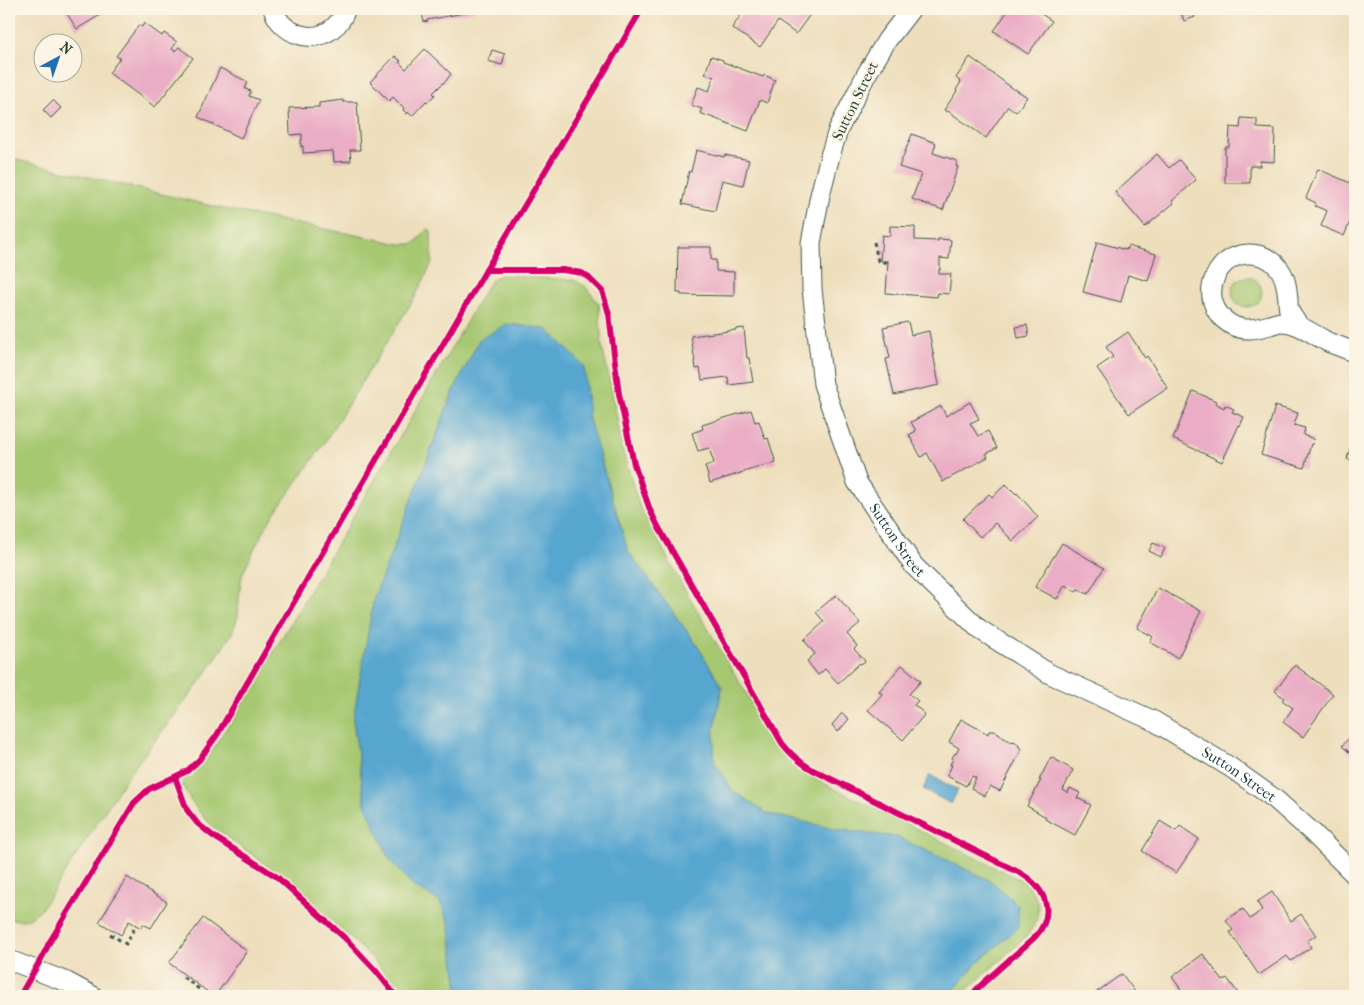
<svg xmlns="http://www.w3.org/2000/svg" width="1364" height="1005" viewBox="0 0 1364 1005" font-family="'IM FELL French Canon',serif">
  <rect width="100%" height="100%" fill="#fcf5e5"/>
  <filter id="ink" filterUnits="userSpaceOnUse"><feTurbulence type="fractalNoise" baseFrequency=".02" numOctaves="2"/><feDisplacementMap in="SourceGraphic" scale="10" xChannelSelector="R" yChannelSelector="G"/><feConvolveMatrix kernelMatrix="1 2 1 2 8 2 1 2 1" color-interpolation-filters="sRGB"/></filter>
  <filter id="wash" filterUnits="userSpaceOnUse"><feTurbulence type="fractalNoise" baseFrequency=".0096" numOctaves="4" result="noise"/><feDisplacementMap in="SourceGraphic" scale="20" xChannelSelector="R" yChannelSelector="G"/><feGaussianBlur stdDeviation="1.12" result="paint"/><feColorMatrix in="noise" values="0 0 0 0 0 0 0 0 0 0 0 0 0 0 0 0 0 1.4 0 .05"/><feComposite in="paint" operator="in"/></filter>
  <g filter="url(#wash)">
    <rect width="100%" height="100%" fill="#eddebc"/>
    <g fill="#a6c871" stroke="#628252">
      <path d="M9 158 229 210 401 244H414L428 229 431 231 432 263 415 297 319 451 273 515 253 551 242 575 239 597 238 616 232 633 203 678 127 777 42 908C30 919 24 923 9 918Z"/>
      <path d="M501 275 574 280 585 286 599 304 602 347 612 391 623 452 639 505 681 583 735 675 776 743 793 763 803 772 829 786 1025 882C1043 903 1042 917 1025 938L960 996H949L977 963 1017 928 1018 905 991 881 897 837 839 830 768 814 732 790 714 761V731L722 687 697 645 628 551 589 420 584 366 547 329 507 324 453 392 374 598 353 720 365 804 414 887 439 900 449 922 459 996H403L373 959 289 881 217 830 204 818 191 801 182 785V782L203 765 259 677 435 377 487 286 494 278Z"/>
      <circle cx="1247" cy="292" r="15"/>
    </g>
    <g fill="#56a6d0" stroke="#3a7282">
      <path d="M507 324 547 329 584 366 589 420 628 551 697 645 722 687 714 731V761L732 790 768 814 839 830 897 837 991 881 1018 905V928L977 963 949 996H459L449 922 439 901 414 887 390 860 365 804 353 720 374 598 453 392 479 340Z"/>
      <path d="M930 775 958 790 951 804 923 789Z"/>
    </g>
    <g id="blocks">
      <g fill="#eaadc5">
        <path d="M64 9H110L77 29Z"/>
        <path d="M421 9H474V11L427 20 428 21 424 22Z"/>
        <path d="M738 9H812L809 12 811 13 796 34 778 21 760 47 732 28 743 12Z"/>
        <path d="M1009 9H1034L1052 21 1028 54 994 31Z"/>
        <path d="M1180 9H1192L1195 17 1184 21Z"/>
        <path d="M144 23 162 36 164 33 177 42 172 49 175 51 179 47 193 58 155 107 109 73 120 58 116 56 139 25 142 27Z"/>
        <path d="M425 49 451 74 445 82H444L433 93 435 95 427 102 426 101 412 116 408 112 407 114 403 110 404 108 393 97 389 101 370 82 395 56 401 61 399 62 406 69Z"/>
        <path d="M492 50 505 54 502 65 488 61Z"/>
        <path d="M711 56 723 60V62L763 77 764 75 775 80 767 103 760 100 748 131 700 113 702 109 691 105 698 87 709 91 714 77 705 74Z"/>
        <path d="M970 57 1015 90V89L1027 97 1016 112 1008 106 986 138 948 111 947 112 944 110 957 91 956 90 961 82 956 78Z"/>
        <path d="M220 68 248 82 245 89 251 91 249 96 259 100 241 138 198 117Z"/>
        <path d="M53 100 61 108 51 118 43 110Z"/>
        <path d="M343 100V102H357L360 150H350L351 161 334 162 333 151 303 153V146L301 147V140H302V134L290 135 289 108 319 107V103Z"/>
        <path d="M1241 118 1257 119V128L1275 129 1274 162 1260 161V166H1250V183H1225V147H1229L1230 127 1240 128Z"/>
        <path d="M912 134 936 143 933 153 957 161 956 166 958 167 943 210 912 199 921 174 899 167Z"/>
        <path d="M696 150 724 157 725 155 749 160 743 185 722 180 715 211 682 204 689 171 691 172Z"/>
        <path d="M1157 154 1169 168 1179 160 1196 180 1172 201 1174 203 1145 227 1115 192Z"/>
        <path d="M1318 169 1355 185V205L1351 215H1353L1344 236 1321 226 1327 211 1315 206 1316 203 1306 198Z"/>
        <path d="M890 226 915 227V240L938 241V239L951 240 949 259 940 258V270L939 269V274H951L949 294 938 293 937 297 886 293 888 261H880L882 235 890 236Z"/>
        <path d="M1097 242 1126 250 1128 246 1156 254 1148 281 1128 275 1121 302 1083 292Z"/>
        <path d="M678 247H711V260H716V271L734 272V296L681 295V293H677Z"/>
        <path d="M908 322 911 335 929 331 939 385 894 395 886 359 890 358 883 327Z"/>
        <path d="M1027 325 1029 336 1018 338 1016 327Z"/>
        <path d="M744 328 747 358H749L753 382 729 385 728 377 702 380 700 368 696 369 691 336 736 330V329Z"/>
        <path d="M1128 332 1145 358 1147 356 1168 388 1129 414 1097 368 1113 357 1106 347Z"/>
        <path d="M1193 391 1216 401 1215 403 1224 408 1225 405 1234 409 1232 412 1244 417 1240 426 1239 425 1222 462 1173 439Z"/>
        <path d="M970 402 979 419 970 423 978 436 988 431 997 448 986 454 988 457 946 480 943 482 927 453 921 457 909 435 916 431 911 422 941 406 946 416Z"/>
        <path d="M1275 406 1298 413 1294 425 1305 428 1303 435 1314 439 1313 444H1311L1304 468 1261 455Z"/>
        <path d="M751 410 755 422 759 421 765 439 768 438 776 463 768 465V464L710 483 705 466 714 463 709 448 698 451 692 433 703 429 702 425Z"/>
        <path d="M1354 435 1355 436V461L1347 459Z"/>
        <path d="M1006 484 1016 494 1017 493 1038 517 1013 541 995 523 980 537 963 519 989 494 992 497Z"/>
        <path d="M1062 543 1104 568 1088 594 1078 589 1076 592 1065 585 1057 599 1035 587Z"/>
        <path d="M1153 543 1165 548 1161 557 1149 551Z"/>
        <path d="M1158 588 1201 611 1178 658 1150 642 1153 637 1152 636 1137 628Z"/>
        <path d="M836 595 860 623 847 634 857 646 854 649 865 661 861 664 860 663 838 683 825 669 818 675 807 661 815 654 804 640 824 622 816 612Z"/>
        <path d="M902 665 921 681 909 694 918 701 914 705 925 714 903 740 868 710 882 694 879 691Z"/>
        <path d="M1295 665 1333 694 1303 737 1283 722 1293 708 1282 700 1284 698 1275 691Z"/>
        <path d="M842 713 849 719 838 732 832 725Z"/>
        <path d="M961 719 988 734 989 731H995L1000 734 1001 736 1011 742 1014 741 1018 744 1019 747 1022 749 1000 791 990 786 985 796 971 788 976 778 972 776 966 786 947 776 952 765H950L953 759 952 758 955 753 956 754 959 748 949 742Z"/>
        <path d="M1355 731V757L1342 746Z"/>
        <path d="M1051 757 1073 770 1063 790 1068 793 1070 788 1080 793 1077 798 1091 805 1075 835 1045 819 1046 817 1027 806 1041 780H1039Z"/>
        <path d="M1160 821 1176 831 1180 826 1199 839 1176 873 1142 851Z"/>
        <path d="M127 877 167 902 151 928 143 924 141 928 129 921 121 935 99 922Z"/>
        <path d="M1272 892 1291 921 1301 914 1316 935 1307 941 1311 947 1291 961 1287 956 1259 975 1230 932 1233 930 1226 920 1243 909 1250 919 1262 910 1257 902Z"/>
        <path d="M203 918 247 951 215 996H213L169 963Z"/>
        <path d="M1203 954 1223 981 1227 978 1240 996H1186L1172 977Z"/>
        <path d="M1122 974 1138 996H1096L1094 994Z"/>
      </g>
    </g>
  </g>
  <g filter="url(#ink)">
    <use href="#blocks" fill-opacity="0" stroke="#3e5548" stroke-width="1"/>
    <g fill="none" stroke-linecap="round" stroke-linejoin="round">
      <g stroke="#3e5548" stroke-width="21">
        <g id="street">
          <path d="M273 9C281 33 312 46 333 28 340 23 343 16 346 9"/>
          <path id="s1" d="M911 9 887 40 866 75 838 130 830 156 820 195 811 243 812 289 823 384 857 482 914 566 979 629 1050 674 1154 721 1230 767 1275 799 1312 832 1355 875"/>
          <path d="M1299 326C1296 321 1291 316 1289 310 1288 307 1288 303 1288 299 1287 289 1286 278 1280 270 1275 262 1267 257 1258 255 1217 246 1193 301 1230 324 1243 332 1256 329 1270 325 1273 324 1278 322 1281 322 1299 322 1315 336 1330 343 1339 346 1347 349 1355 353"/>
          <path d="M9 960 67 982 93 996"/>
        </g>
      </g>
      <g stroke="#3e5548" stroke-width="3" stroke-dasharray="4 4" stroke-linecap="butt">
        <path d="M874 242 878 261 888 263"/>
        <path d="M110 934 126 944 136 925"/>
        <path d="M183 977 199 989 201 987"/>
      </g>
      <use href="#street" stroke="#fff" stroke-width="19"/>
      <g stroke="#fcf5e5" stroke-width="9">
        <g id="cycleway">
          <path d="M486 270H563L582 273 589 278 602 291 605 300 609 314 619 394 634 464 650 510 659 528 782 743C791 755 801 763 813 770L1020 873C1045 887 1057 913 1035 937 1027 945 1017 953 1009 960 998 970 987 979 977 989L971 996"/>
          <path d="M175 777 187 810 197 823 213 836 277 877 347 940 376 971 396 996"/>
          <path d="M20 996C29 978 41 962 49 943L134 803 149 789 187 771 199 760 217 735 486 270 642 9"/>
        </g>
      </g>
      <use href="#cycleway" stroke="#d6006c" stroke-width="6"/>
    </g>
  </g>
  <g text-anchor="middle" stroke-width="5" stroke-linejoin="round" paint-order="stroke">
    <g font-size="15" fill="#1f3d34" stroke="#fcf5e5">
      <text transform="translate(855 101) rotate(-64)" y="5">Sutton Street</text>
      <text dy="5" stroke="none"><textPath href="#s1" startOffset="574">Sutton Street</textPath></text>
      <text dy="5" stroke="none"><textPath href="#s1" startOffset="994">Sutton Street</textPath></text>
    </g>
  </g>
  <rect width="1364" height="1005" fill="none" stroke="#fcf5e5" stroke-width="30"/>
  <g transform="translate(58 58) rotate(40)"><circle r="24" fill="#fcf5e5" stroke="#a4ab9e"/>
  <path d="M0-4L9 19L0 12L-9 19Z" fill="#1f6fb2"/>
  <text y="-8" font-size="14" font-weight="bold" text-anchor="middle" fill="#1f3d34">N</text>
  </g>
</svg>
